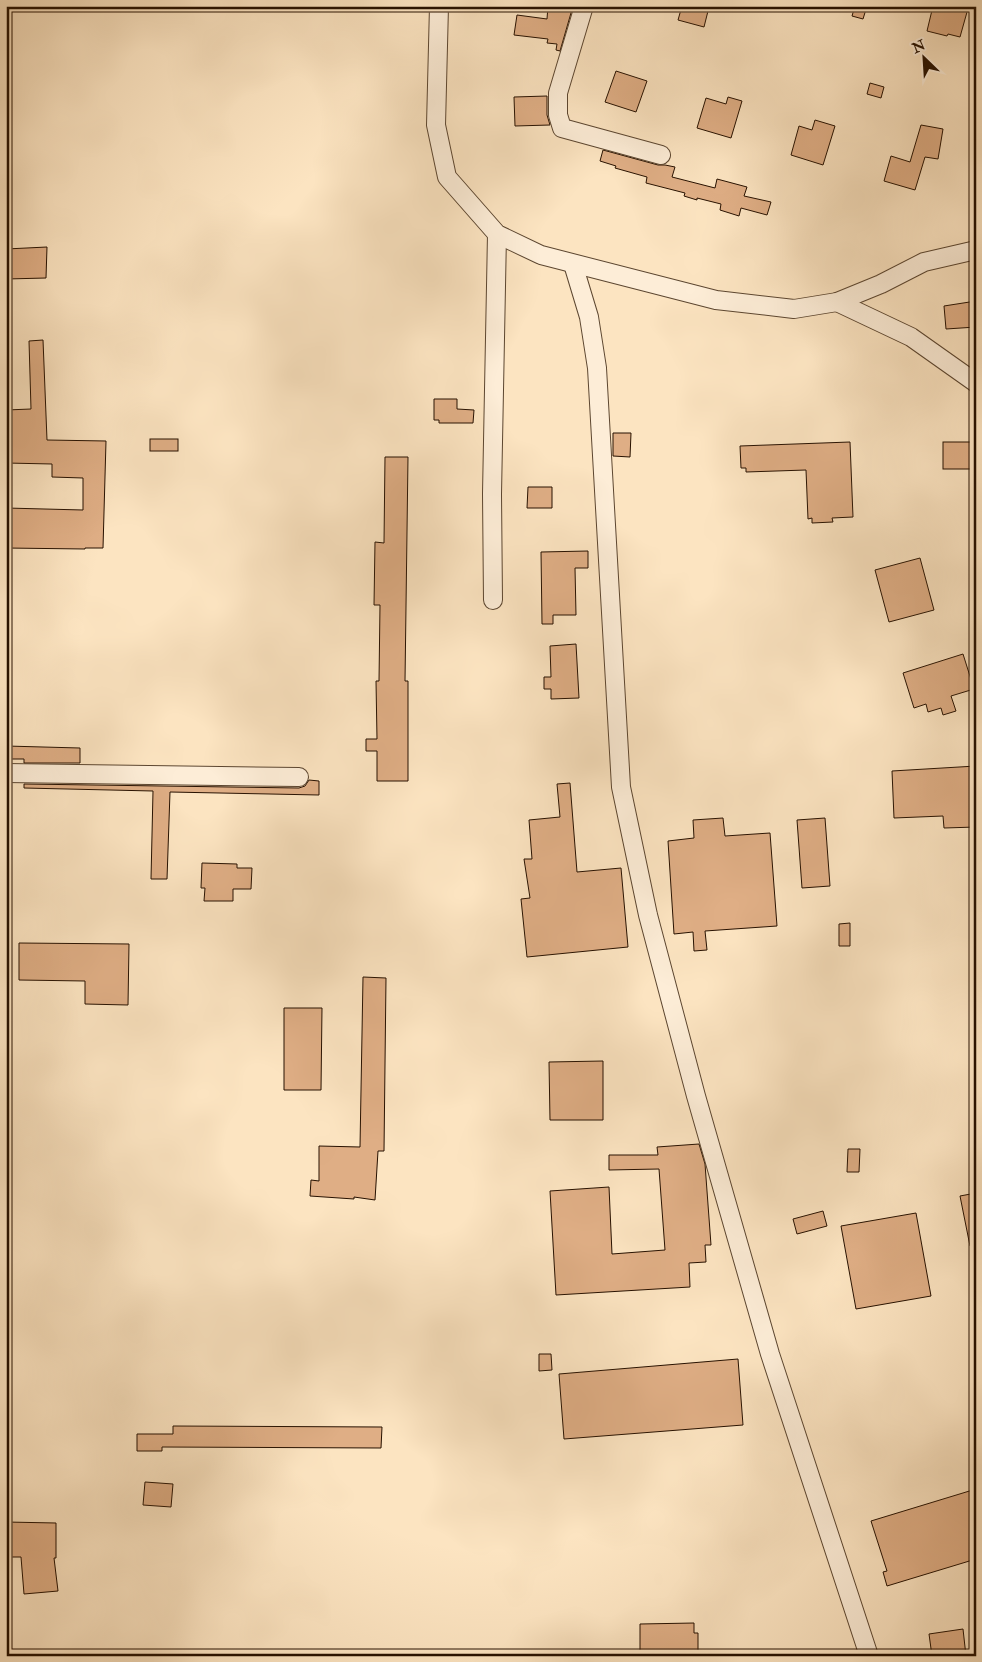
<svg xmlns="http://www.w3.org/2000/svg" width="982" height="1662" viewBox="0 0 982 1662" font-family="'IM FELL Double Pica',serif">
  <rect width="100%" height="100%" fill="#fce4c1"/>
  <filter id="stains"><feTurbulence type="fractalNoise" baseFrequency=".004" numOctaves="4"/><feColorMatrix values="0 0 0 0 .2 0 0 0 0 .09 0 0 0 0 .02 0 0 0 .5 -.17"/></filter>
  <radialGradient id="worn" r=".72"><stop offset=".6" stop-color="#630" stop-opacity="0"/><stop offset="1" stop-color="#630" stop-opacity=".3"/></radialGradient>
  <g fill="#dfae85" stroke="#271100">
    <path d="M548 6H573L560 51 556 50 557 44 547 43 548 39 514 35 517 15 547 19Z"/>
    <path d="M682 6H691L708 11 704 27 678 20Z"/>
    <path d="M855 6H867L863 19 852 16Z"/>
    <path d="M933 6H946L967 12 960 37 948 34 947 36 927 31Z"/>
    <path d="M616 71 647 81 636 112 605 102Z"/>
    <path d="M870 83 884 87 881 98 867 94Z"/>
    <path d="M547 96V115L550 125 515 126 514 97Z"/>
    <path d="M728 97 742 101 731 138 697 128 706 98 726 104Z"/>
    <path d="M815 120 835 126 823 165 791 155 799 126 812 130Z"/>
    <path d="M921 125 943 129 938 159 925 157 915 190 884 181 891 156 910 162Z"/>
    <path d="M603 150 658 165H665L675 167 672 177 715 188 717 179 747 187 744 196 771 202 767 215 741 208 739 216 720 210 721 204 697 198V200L684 196 685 193 646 183 647 177 615 168 616 166 600 161Z"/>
    <path d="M47 247 46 278 6 279V249Z"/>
    <path d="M976 301V327L946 329 944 306Z"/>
    <path d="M43 340 47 440 106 441 103 548H85V549L6 548V508L83 510V478L52 477V464L6 463V410L31 409 29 341Z"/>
    <path d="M434 399H457V409L474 410 473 423H439V420H434Z"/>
    <path d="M613 433H631L630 457 613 456Z"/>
    <rect x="150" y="439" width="28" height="12"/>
    <path d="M850 442 853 517 832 518 833 522 812 523V518L808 519 806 470 746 472V468H741L740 446Z"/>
    <rect x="943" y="442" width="33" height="27"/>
    <path d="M385 457H408L405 681H408V781H377V751H366V739H377L376 681H379L380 605H374L375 542 384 543Z"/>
    <path d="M528 487H552V508H527Z"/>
    <path d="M588 551V568H575L576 615H553V624H542L541 552Z"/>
    <path d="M920 558 934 610 889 622 875 570Z"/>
    <path d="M576 644 579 698 551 699V689H544V677H551L550 646Z"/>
    <path d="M963 654 974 689 951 696 956 711 943 715 941 708 928 712 926 704 914 708 903 673Z"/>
    <path d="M6 746 80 748V763H24V759H6Z"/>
    <path d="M976 766V827L944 828 943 816 894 818 892 771Z"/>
    <path d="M309 780 319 781V795L170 792 167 879H151L153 791 24 788V784L299 788 305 786Z"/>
    <path d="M570 783 577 872 621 868 628 947 527 957 521 899 530 898 524 859H532L529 820 560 817 557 784Z"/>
    <path d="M723 818 725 836 770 833 777 926 705 931 707 950 694 951 693 932 674 934 668 841 694 838 693 820Z"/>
    <path d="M825 818 830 886 802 888 797 820Z"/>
    <path d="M202 863 237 864V868H252L251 889H233V901H204L205 888H201Z"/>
    <path d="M850 923V946H839V924Z"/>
    <path d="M19 943 129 944 128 1005 85 1004V981L19 980Z"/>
    <path d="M363 977 386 978 384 1151H378L375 1200 354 1197V1199L310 1196 311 1180 319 1181V1146L360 1147Z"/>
    <path d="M284 1008H322L321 1090H284Z"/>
    <path d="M603 1061V1120H550L549 1062Z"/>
    <path d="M699 1144 705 1164 711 1245H705L706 1262 689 1263 690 1287 556 1295 550 1191 609 1187 612 1254 665 1250 659 1169 609 1170V1155H658L657 1147Z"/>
    <path d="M848 1149H860L859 1172H847Z"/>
    <path d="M976 1193V1245L970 1246 960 1196Z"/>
    <path d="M823 1211 827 1226 797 1234 793 1219Z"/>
    <path d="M916 1213 931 1296 856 1309 841 1226Z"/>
    <path d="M539 1354H551L552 1370 539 1371Z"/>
    <path d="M738 1359 743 1425 564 1439 559 1374Z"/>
    <path d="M173 1426 382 1427 381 1448 162 1447V1451H137V1434H173Z"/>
    <path d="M145 1482 173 1484 171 1507 143 1505Z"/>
    <path d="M976 1489V1559L887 1586 883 1572 887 1571 871 1521Z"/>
    <path d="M6 1522 56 1523V1558H54L58 1591 24 1594 21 1557H6Z"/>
    <path d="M694 1623V1633H698V1656H640V1624Z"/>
    <path d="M963 1629 966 1656H932L929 1634Z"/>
  </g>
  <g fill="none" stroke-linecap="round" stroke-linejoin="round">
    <g stroke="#5c4630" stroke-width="20">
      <g id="minor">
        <path d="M439 6 436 125 447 177 497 234 541 255 716 300 794 309 837 302 881 284 924 262 976 250"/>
        <path d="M584 6 558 93V115L562 128 661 155"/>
        <path d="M573 264 589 317 597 368 621 787 648 915 696 1096 770 1354 869 1656"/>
        <path d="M837 302 911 337 976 383"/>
        <path d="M493 600 492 494 497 234"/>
        <path d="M6 773 299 777"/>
      </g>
    </g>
    <use href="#minor" stroke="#fdedd7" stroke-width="18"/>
  </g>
  <rect width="982" height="1662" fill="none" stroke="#fce4c1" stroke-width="25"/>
  <rect x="8" y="8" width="967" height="1647" fill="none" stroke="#271100" stroke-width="2.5"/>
  <rect x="12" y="12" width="957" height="1637" fill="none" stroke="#271100"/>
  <g transform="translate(924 58) rotate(335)" stroke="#fdedd7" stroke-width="4" paint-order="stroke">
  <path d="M0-4L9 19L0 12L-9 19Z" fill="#271100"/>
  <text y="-8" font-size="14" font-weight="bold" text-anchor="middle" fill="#271100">N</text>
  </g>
  <rect width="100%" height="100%" filter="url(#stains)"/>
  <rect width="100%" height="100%" fill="url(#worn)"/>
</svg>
